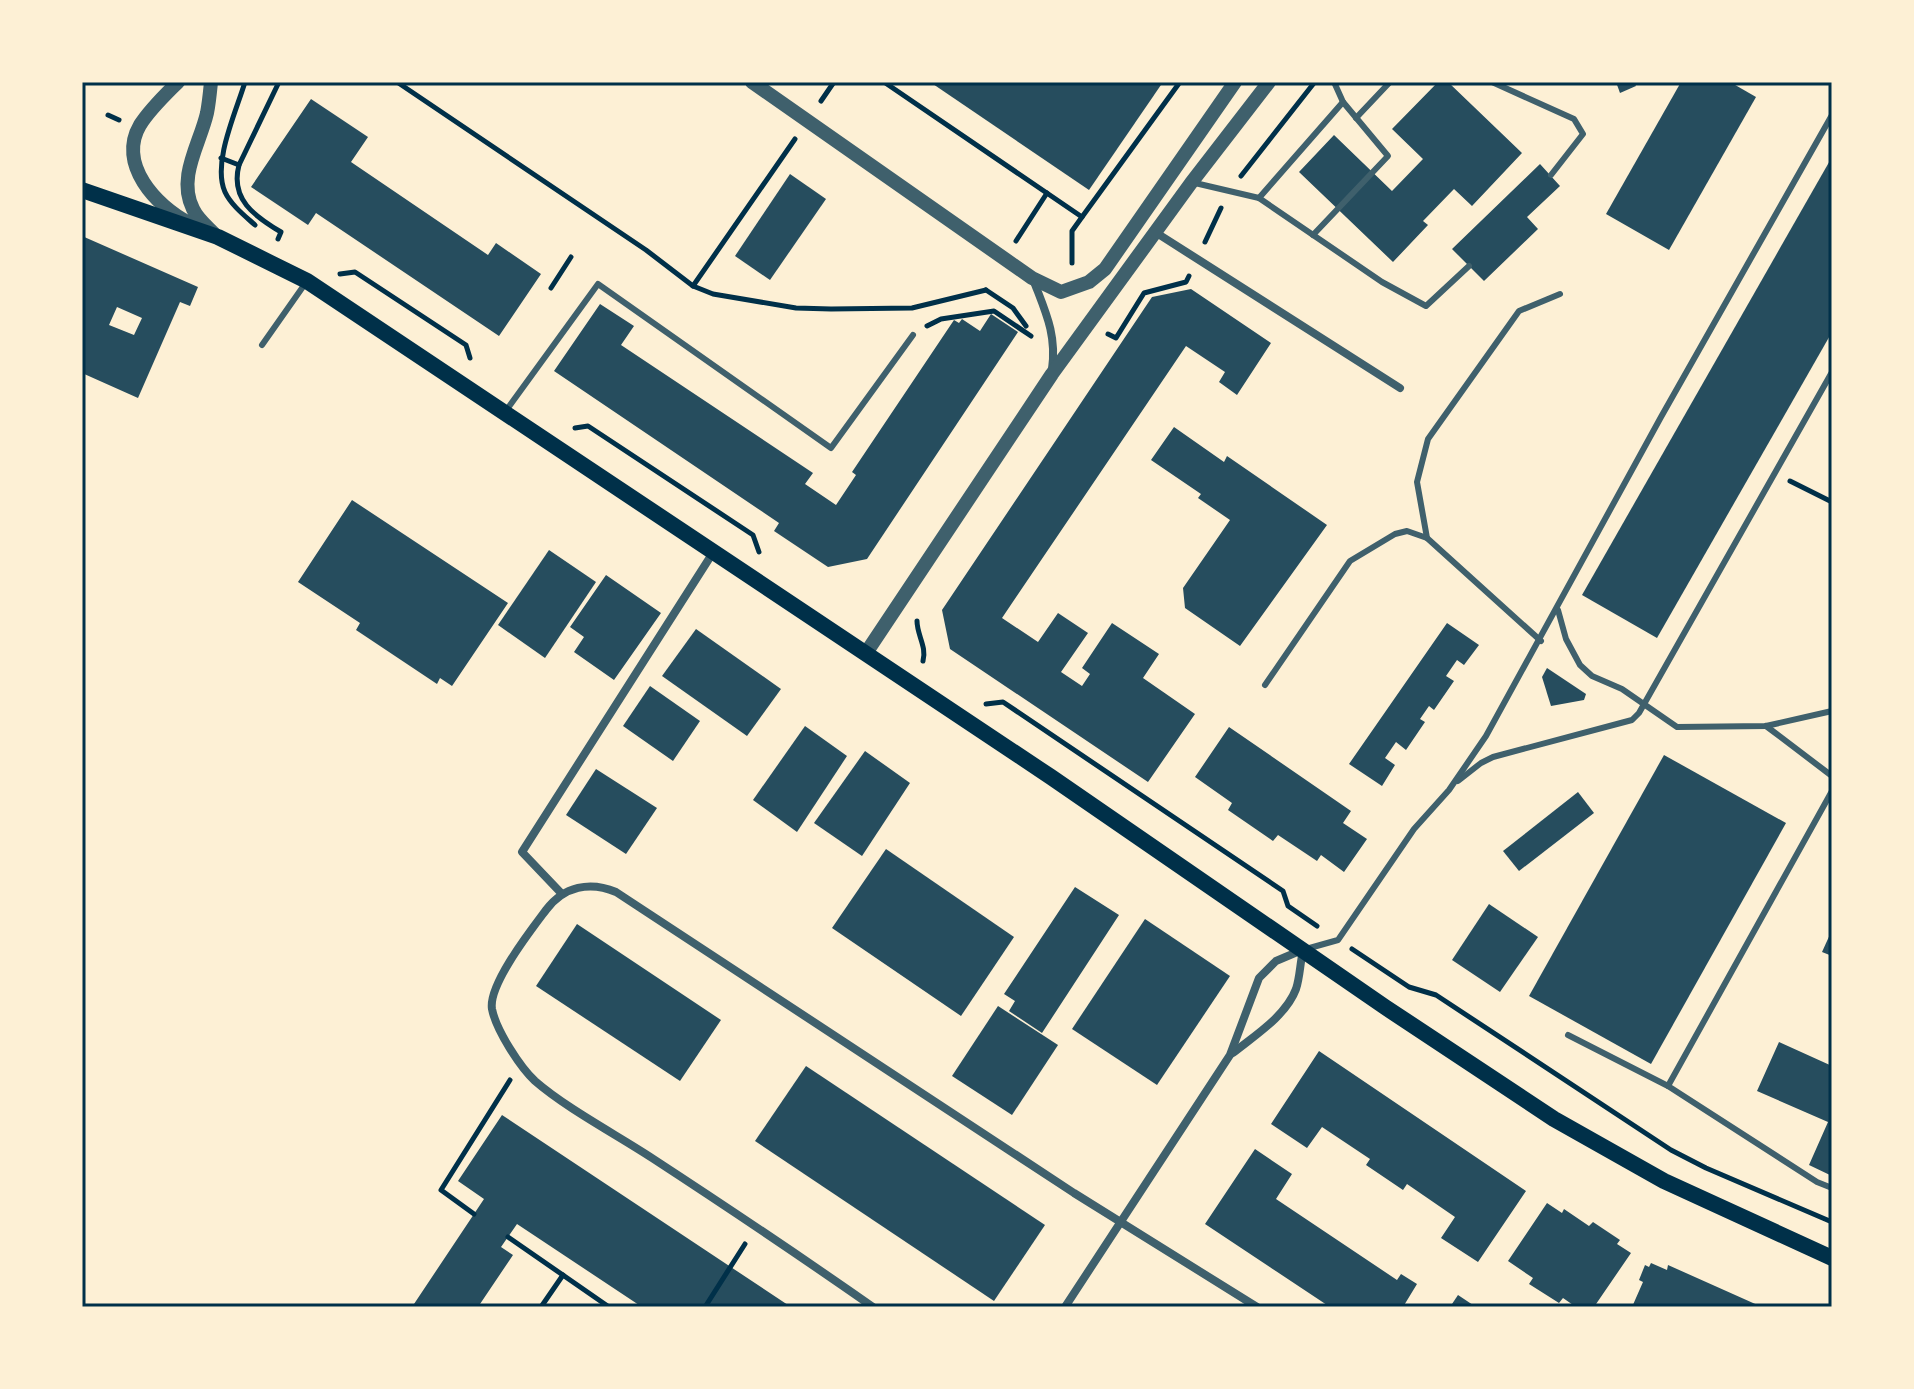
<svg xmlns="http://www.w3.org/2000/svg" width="1914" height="1389" viewBox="0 0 1914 1389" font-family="Quicksand,sans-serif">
  <rect width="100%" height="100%" fill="#fdf0d5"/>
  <g fill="#264d5e" fill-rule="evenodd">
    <path d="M930 82H1163L1089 190Z"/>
    <path d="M1438 82H1448L1522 153 1472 206 1454 189 1423 221 1428 225 1393 262 1299 172 1334 135 1392 191 1423 159 1392 129Z"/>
    <path d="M1616 82H1634L1636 86 1620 93Z"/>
    <path d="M1681 82H1730L1756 97 1669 250 1606 214Z"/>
    <path d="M311 99 368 137 351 162 488 255 496 243 541 274 499 336 316 213 308 225 251 187Z"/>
    <path d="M1832 157V332L1657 638 1582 595Z"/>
    <path d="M1540 164 1560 186 1527 217 1538 229 1484 281 1452 249Z"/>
    <path d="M790 174 826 199 770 280 735 256Z"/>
    <path d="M82 236 198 287 190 306 180 302 138 398 82 373ZM117 307 142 318 134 335 109 325Z"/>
    <path d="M1191 289 1271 343 1237 395 1219 382 1225 372 1186 346 1002 618 1038 642 1058 613 1088 633 1061 672 1082 686 1090 674 1082 668 1112 623 1159 654 1143 678 1195 714 1148 782 950 649 942 610 1152 297Z"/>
    <path d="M600 304 634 326 621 345 813 473 805 484 836 505 856 475 852 472 954 320 959 323 962 319 980 331 991 314 1018 332 867 559 828 567 774 531 779 523 554 371Z"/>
    <path d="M1174 427 1224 462 1227 456 1327 525 1240 646 1185 608 1183 588 1230 520 1198 498 1201 494 1151 460Z"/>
    <path d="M352 500 508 603 452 686 440 678 437 684 356 630 360 623 298 582Z"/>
    <path d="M549 550 596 582 545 658 498 625Z"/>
    <path d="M606 575 661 613 614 680 574 652 584 637 570 627Z"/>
    <path d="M1447 623 1479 645 1464 665 1457 660 1446 676 1454 681 1434 710 1429 706 1420 719 1425 722 1406 750 1396 742 1385 758 1395 765 1382 786 1349 764Z"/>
    <path d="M696 629 781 689 747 736 662 676Z"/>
    <path d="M1547 668 1586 694 1584 700 1551 706 1542 677Z"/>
    <path d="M650 686 700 721 673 761 623 726Z"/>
    <path d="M805 726 847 756 797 832 753 800Z"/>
    <path d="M1229 727 1351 811 1343 823 1367 839 1344 872 1321 855 1317 861 1278 835 1273 841 1228 810 1232 803 1195 777Z"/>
    <path d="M865 751 910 783 862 856 814 823Z"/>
    <path d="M1664 755 1786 823 1651 1064 1529 996Z"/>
    <path d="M596 769 657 808 626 854 566 815Z"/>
    <path d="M1578 792 1594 813 1519 871 1503 851Z"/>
    <path d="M886 849 1014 937 961 1016 832 928Z"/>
    <path d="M1075 887 1119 915 1042 1033 1009 1011 1015 1001 1004 994Z"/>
    <path d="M1489 904 1538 937 1500 992 1452 960Z"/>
    <path d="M1145 919 1230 976 1157 1085 1072 1029Z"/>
    <path d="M577 924 721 1020 680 1081 536 986Z"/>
    <path d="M1832 930V956L1822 952Z"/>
    <path d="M998 1006 1058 1045 1012 1115 952 1076Z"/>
    <path d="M1779 1042 1832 1066V1176L1809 1165 1828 1122 1757 1091Z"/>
    <path d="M1319 1051 1526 1191 1478 1262 1441 1238 1455 1217 1407 1184 1403 1190 1366 1165 1370 1159 1322 1127 1307 1148 1271 1124Z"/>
    <path d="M806 1066 1045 1225 994 1301 755 1141Z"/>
    <path d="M502 1115 791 1307H642L517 1224 501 1247 513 1255 478 1307H412L484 1199 458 1181Z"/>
    <path d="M1255 1149 1292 1174 1276 1199 1397 1280 1401 1274 1417 1284 1403 1307H1330L1205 1224Z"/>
    <path d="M1547 1203 1562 1213 1564 1209 1589 1226 1593 1222 1620 1240 1617 1244 1631 1253 1594 1307H1576L1563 1298 1559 1303 1529 1284 1533 1278 1508 1261Z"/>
    <path d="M1651 1263 1667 1270 1668 1265 1762 1307H1632L1643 1282 1639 1280 1645 1265 1649 1267Z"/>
    <path d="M1458 1295 1476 1307H1450Z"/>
  </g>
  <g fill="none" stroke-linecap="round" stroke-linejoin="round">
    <g stroke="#003049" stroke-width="5">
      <path d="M245 82C236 112 212 163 225 192 231 205 245 216 255 225"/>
      <path d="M397 82 646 250 693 286"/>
      <path d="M884 82 1082 217 1180 82"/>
      <path d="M821 101 834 82"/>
      <path d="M108 115 119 120"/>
      <path d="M795 139 693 286 713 294 796 308 831 309 912 308 986 290"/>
      <path d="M221 158 239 165 279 82"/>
      <path d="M239 165C230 199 254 216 281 232L278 239"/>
      <path d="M1241 176 1314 83"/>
      <path d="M1016 241 1047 193"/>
      <path d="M1205 242 1221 208"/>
      <path d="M1072 263V231L1082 217"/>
      <path d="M340 274 355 272 466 345 470 358"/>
      <path d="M551 288 571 257"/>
      <path d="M986 290 1013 308 1026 326"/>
      <path d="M927 326 941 319 994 311 1031 336"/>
      <path d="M1108 334 1116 338 1144 293 1186 282 1189 276"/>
      <path d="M575 428 588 426 753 535 759 552"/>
      <path d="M1790 481 1832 502"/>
      <path d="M917 621C917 635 927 647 923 661"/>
      <path d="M986 704 1003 702 1283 891 1288 906 1317 926"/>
      <path d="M1352 949 1409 987 1436 995 1671 1150 1706 1168 1832 1222"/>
      <path d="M474 1214 441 1190 510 1080"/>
      <path d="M508 1237 609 1307"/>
      <path d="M541 1307 563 1275"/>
      <path d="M705 1307 745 1244"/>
    </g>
    <g stroke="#3f606c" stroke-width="6">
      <path d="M1492 82 1574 119 1583 134 1551 175"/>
      <path d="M1356 118 1390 82"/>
      <path d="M1195 183 1259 198 1382 282 1426 306 1469 266"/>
      <path d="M1259 198 1343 102"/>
      <path d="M1313 235 1388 156 1343 102 1334 82"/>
      <path d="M262 345 307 281"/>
      <path d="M505 412 598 284 831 448 913 335"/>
      <path d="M1558 610 1566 639 1580 665 1592 676 1622 689 1677 727 1766 726 1832 711"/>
      <path d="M1541 641 1427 538 1417 482 1428 439 1519 311 1560 294"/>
      <path d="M1265 685 1350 561 1395 534 1407 531 1427 538"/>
      <path d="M1766 726 1832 776"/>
      <path d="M1458 781 1481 763 1493 757 1632 720 1639 713 1832 372"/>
      <path d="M1832 791 1668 1086 1817 1182 1832 1188"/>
      <path d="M1306 949 1338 940 1414 829 1449 790 1486 736 1661 417 1832 115"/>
      <path d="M1568 1035 1668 1086"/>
    </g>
    <g stroke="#3f606c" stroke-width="8">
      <path d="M1155 232 1400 388"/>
      <path d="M1033 279C1045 311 1057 334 1052 369"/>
      <path d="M562 894 522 852 714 551"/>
      <path d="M1233 1053C1254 1036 1286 1016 1296 989 1300 977 1300 963 1303 951"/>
      <path d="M873 1307C800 1256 727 1207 652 1158 617 1135 566 1108 535 1081 520 1067 496 1030 492 1009 488 985 531 930 546 910 564 886 590 881 616 892L1074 1193 1257 1307"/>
      <path d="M1065 1307 1230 1055 1259 978 1276 961 1302 950"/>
    </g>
    <g stroke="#3f606c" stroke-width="14">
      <path d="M178 82C165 95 150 109 140 125 117 164 156 206 189 223"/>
      <path d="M211 82C210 92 209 103 207 113 200 144 177 177 193 209 198 220 209 228 217 237"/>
      <path d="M752 82 1032 278 1061 292 1089 282 1105 269 1235 82"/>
      <path d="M866 653 1052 374 1191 183 1269 82"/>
    </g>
    <path stroke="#003049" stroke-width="16" d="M82 190 218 237 307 281 1051 777 1385 1007 1554 1119 1664 1181 1832 1258"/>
  </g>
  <rect width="1914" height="1389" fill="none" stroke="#fdf0d5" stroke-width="168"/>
  <rect x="84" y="84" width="1746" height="1221" fill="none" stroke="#003049" stroke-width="3"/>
</svg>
